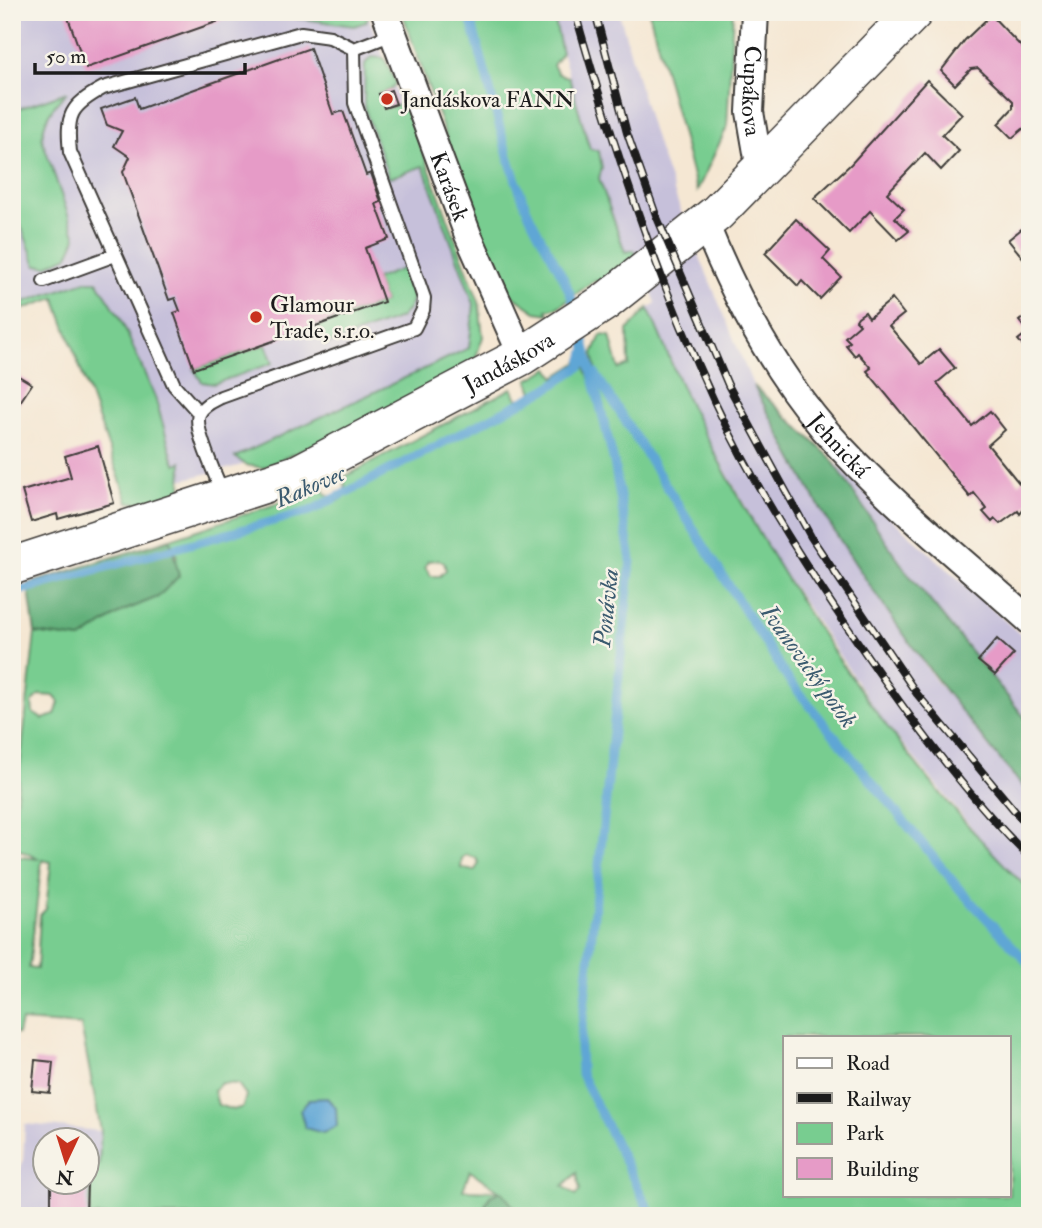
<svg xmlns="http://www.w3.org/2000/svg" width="1042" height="1228" viewBox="0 0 1042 1228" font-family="'IM FELL Double Pica',serif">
  <rect width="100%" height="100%" fill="#f7f3e8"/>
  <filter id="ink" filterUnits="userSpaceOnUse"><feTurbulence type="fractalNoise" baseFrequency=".0143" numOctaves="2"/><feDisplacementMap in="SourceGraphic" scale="14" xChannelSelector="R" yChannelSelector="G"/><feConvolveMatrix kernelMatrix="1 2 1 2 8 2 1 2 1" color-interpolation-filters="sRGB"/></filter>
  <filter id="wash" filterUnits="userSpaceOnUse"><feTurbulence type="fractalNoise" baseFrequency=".00686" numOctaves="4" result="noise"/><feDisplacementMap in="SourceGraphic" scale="28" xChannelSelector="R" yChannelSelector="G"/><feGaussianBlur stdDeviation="1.57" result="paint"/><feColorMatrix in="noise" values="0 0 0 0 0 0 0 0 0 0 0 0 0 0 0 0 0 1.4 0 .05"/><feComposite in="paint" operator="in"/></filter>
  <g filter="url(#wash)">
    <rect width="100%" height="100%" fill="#f5e7d3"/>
    <g fill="#c6c0da" fill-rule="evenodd">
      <path d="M12 12H367L474 305 468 356 271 458 181 480 128 497 55 298 12 313Z"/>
      <path d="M551 12H619L652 130 682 214 753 385 832 528 880 601 935 680 1030 795V891L1002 864 882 719 776 561 694 414 648 308 656 303 635 250 625 253 590 150Z"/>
      <path d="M830 457 895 522 1030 643V724L905 570Z"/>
      <path d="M25 1124 101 1131 99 1165 91 1166 89 1216H12V1190L23 1161ZM46 1140H88V1182H46Z"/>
    </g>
    <g fill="#78cd90" stroke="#4a7456" stroke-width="2" fill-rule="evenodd">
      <path d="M316 12H370L366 22 354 26 296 18Z"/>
      <path d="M402 12H553L562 53 553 65 558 74 569 77 590 149 599 151 602 168 599 178 625 252 634 250 637 256 599 284 595 280 558 307 547 310 549 314 536 312 510 294 497 273 482 240Z"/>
      <path d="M649 12H733L727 127 697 191Z"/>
      <path d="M371 57 384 58 396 83 391 90 379 94 384 108 405 104 479 302 483 337 475 360 457 375 406 402 263 468 246 465 235 457 469 348 474 304 423 166 389 178 367 115 364 105 365 64Z"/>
      <path d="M67 92C52 107 44 118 42 139L76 238 68 256 47 266 36 265 12 202V111Z"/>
      <path d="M407 267C414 288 418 303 400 318L325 345 317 326 384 302 376 279Z"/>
      <path d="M86 281H97L120 317 155 397 173 459 176 464 182 462 181 490 177 498 157 505 128 502 55 298 12 313V306Z"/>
      <path d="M648 308C664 343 677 380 695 415 782 586 893 755 1030 891V1216H521V1213L490 1196 480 1216H89L92 1165H99L101 1131 81 1025 21 1021 18 1034 12 1033V856L39 859 15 848 12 839 35 633 81 639 123 611 158 597 177 557 170 539 291 499 322 485 325 493 338 501 346 496 344 477 512 388 517 399 527 398 533 392 528 380 549 368 555 377 582 360 589 377 596 369 593 353 601 335 610 336 619 369 629 365 628 330ZM438 560 444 562 446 570 440 576H431L425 567 428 561ZM39 695 54 696 59 702 55 715 43 719 33 713 32 703ZM466 855 476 858 479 864 474 871 461 868 462 858ZM42 860 51 862 46 909 40 915 37 969 29 968ZM785 1037H1009V1195H785ZM221 1083 238 1084 246 1095 243 1107 233 1110 218 1105 214 1091ZM470 1171 500 1191 463 1190ZM577 1173 580 1190 576 1195 563 1186Z"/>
      <path d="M266 344 273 363 214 384 202 382 194 369Z"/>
    </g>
    <g fill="#62b07a" stroke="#3f664b" stroke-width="2">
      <path d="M753 385 830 457 905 570 1030 724V795C958 711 892 623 833 529 804 483 780 433 753 385Z"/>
      <path d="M170 539 179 576 158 597 123 611 81 639 35 633 28 584Z"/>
      <path d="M501 1191 521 1216H480L490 1196Z"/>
    </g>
    <path fill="#5ea6d5" stroke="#3d6178" stroke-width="2" d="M327 1098 336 1108 337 1126 323 1133 305 1128 300 1110 309 1099Z"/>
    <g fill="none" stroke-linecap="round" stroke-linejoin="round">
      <g stroke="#5ea6d5" stroke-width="9">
        <path d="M468 12C489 77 500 143 526 207 541 244 566 272 576 312"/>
        <path d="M581 329 614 462 631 560 580 1047 581 1074 652 1216"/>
        <path d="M595 373 788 679 961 891 1030 965"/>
        <path d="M12 593 310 511 547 389 581 366 585 352"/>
      </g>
    </g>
    <g id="blocks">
      <g fill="#e69bc7">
        <path d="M66 12H242V13L86 68Z"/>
        <path d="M991 15 1030 56V123L1012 138 998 124 1013 108V101L978 68 971 69 955 85 941 71 965 40Z"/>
        <path d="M310 48 333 114 343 111 366 175 371 173 381 202 376 204 389 239 365 248 384 302 194 369 174 313 180 311 175 298 169 300 123 172 130 157 114 146 122 131 107 125 101 109 135 97 139 109Z"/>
        <path d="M927 80 962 114 942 135 959 151 941 170 925 153 887 193 904 209 895 218 909 231 898 240 870 211 849 233 814 198 851 164Z"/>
        <path d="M391 90 396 104 384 108 379 94Z"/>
        <path d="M796 219 830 251 823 259 841 277 820 299 802 281 798 286 765 253Z"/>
        <path d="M1030 222V266L1008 240Z"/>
        <path d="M892 299 904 314 889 326 921 364 939 349 955 368 937 383 972 426 990 411 1005 430 988 445 1019 483 1030 474V501L1020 514 1018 511 1000 524 995 519 992 522 983 512 987 509 974 493 970 497 867 371 871 368 858 353 855 356 846 345 850 342 845 337 860 324 856 320 858 317 865 312 869 318Z"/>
        <path d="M1030 312V354L1018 340 1028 332 1019 321Z"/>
        <path d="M12 372 32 384 12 414Z"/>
        <path d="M98 446 114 503 58 519 57 514 31 522 22 491 71 477 65 456Z"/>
        <path d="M997 639 1014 654 995 675 978 661Z"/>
        <path d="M35 1060 53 1062 50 1093 32 1091Z"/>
        <path d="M51 1182H87L86 1216H51Z"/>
      </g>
    </g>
  </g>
  <g filter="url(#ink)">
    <use href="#blocks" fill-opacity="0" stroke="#3d3a37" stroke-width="2"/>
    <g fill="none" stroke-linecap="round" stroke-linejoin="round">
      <g stroke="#3d3a37" stroke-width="16">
        <g id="lane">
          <path d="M354 49 393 34"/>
          <path d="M44 281 115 255"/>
          <path d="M199 413 174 385 70 152C66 115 70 106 103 88L301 33 330 37 354 49"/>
          <path d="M223 494C217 478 193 429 199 414 203 405 213 401 221 397L414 328 423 310 424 298 355 103 354 49"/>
        </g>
      </g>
      <g stroke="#3d3a37" stroke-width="30">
        <g id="street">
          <path id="s1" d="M385 12 468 235 522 356"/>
          <path id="s2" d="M755 12 750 112 760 170"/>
          <path id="s3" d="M705 223C734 295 773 369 824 429 885 499 961 559 1030 621"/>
        </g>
      </g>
      <g stroke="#3d3a37" stroke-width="40">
        <g id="secondary">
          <path id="s4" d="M12 566 299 473 522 356 605 302 717 213 914 12"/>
        </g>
      </g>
      <use href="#lane" stroke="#fff" stroke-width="12"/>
      <use href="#street" stroke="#fff" stroke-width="26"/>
      <use href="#secondary" stroke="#fff" stroke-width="37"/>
      <g stroke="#1c1c1c" stroke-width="8">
        <g id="rail">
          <path d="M575 12C613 146 656 276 714 401 756 491 814 579 870 660 918 729 970 799 1030 858"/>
          <path d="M595 12 627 133 656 215 728 385 811 537 862 613 917 694 1030 829"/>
        </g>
      </g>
      <use href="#rail" stroke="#f7f3e8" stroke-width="5" stroke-dasharray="16" stroke-linecap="butt"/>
    </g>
  </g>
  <g fill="#c8321e" stroke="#f7f3e8" stroke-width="2.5">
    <circle cx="387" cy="99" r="7"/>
    <circle cx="256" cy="317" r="7"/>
  </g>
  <g text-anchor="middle" stroke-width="5" stroke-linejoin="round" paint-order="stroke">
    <g font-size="23" fill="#1c1c1c" stroke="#f7f3e8">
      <text dy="8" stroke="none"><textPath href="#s2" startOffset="79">Cupákova</textPath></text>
      <text dy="8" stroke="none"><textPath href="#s1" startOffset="186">Karásek</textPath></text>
      <text dy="8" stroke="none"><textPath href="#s4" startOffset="539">Jandáskova</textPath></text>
      <text dy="8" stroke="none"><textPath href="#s3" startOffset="261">Jehnická</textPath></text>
    </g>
    <g font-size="23" fill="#1c1c1c" stroke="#f7f3e8" text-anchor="start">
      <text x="401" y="107">Jandáskova FANN</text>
      <text x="270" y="312">Glamour<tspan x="270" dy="26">Trade, s.r.o.</tspan></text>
    </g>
    <g font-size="24" font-style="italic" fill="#3a5a6f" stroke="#f7f3e8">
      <text transform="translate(310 486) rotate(-23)" y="8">Rakovec</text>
      <text transform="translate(606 608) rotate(-84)" y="8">Ponávka</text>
      <text transform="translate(809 666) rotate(54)" y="8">Ivanovický potok</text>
    </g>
  </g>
  <rect width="1042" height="1228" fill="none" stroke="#f7f3e8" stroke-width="42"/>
  <rect x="783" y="1036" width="228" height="161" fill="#f7f3e8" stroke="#9f9d96" stroke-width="2"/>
  <rect x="797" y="1058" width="35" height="10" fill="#ffffff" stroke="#9f9d96" stroke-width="2"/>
  <text x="846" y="1070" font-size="21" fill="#1c1c1c">Road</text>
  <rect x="797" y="1093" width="35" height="10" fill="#1c1c1c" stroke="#9f9d96" stroke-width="2"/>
  <text x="846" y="1106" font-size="21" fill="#1c1c1c">Railway</text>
  <rect x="797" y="1123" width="35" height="21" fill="#78cd90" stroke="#9f9d96" stroke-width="2"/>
  <text x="846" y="1140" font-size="21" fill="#1c1c1c">Park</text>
  <rect x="797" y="1158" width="35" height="21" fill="#e69bc7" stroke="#9f9d96" stroke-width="2"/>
  <text x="846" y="1176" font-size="21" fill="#1c1c1c">Building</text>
  <g transform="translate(66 1161) rotate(184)"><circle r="33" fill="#f7f3e8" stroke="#9f9d96" stroke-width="2"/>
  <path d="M0-5L12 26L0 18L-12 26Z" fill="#c8321e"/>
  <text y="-10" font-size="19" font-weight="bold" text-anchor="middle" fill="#1c1c1c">N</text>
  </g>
  <path d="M35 63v10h210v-10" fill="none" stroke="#1c1c1c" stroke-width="3.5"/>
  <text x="46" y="63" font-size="21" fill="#1c1c1c" stroke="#f7f3e8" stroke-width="5" paint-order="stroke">50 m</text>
</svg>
